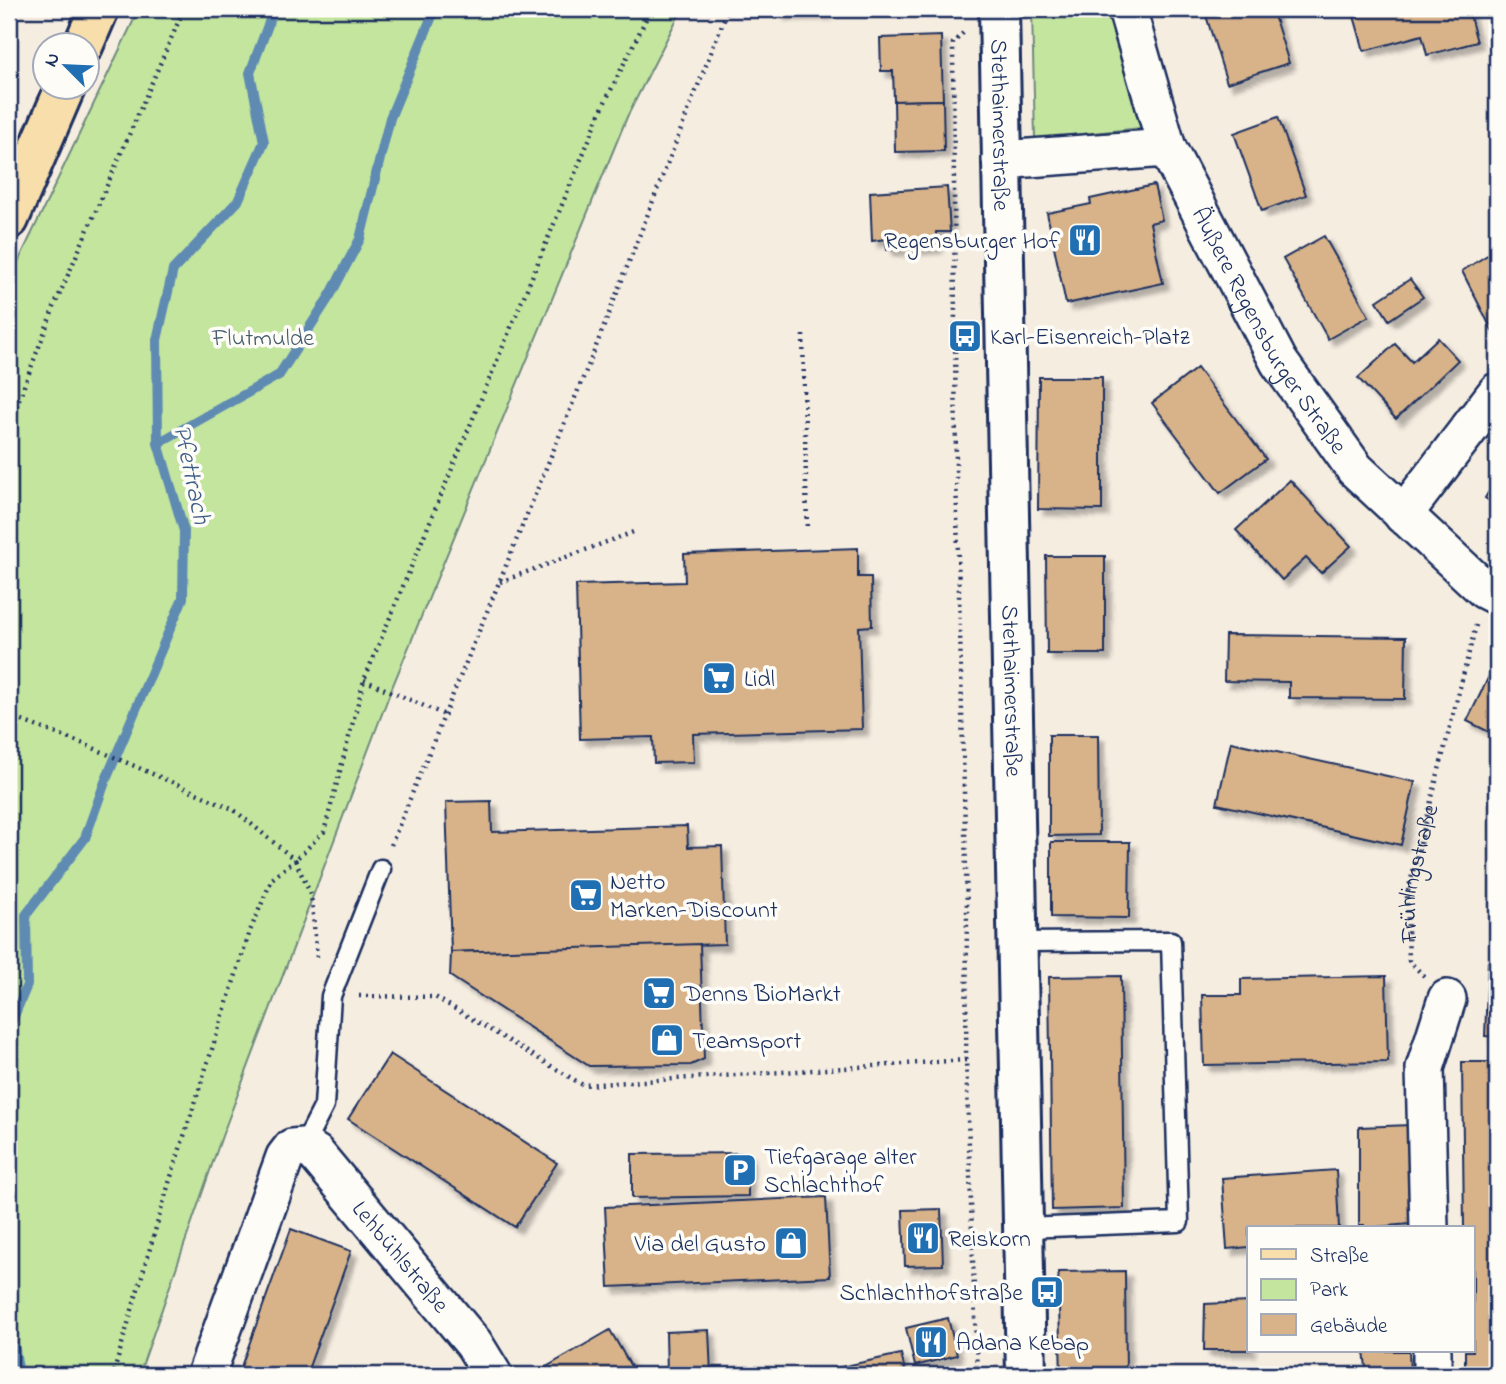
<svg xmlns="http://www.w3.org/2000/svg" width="1506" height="1384" viewBox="0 0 1506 1384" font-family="'Indie Flower',sans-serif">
  <defs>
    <filter id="shadow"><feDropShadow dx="6" dy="6" stdDeviation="2" flood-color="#0004"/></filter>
  </defs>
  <rect width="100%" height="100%" fill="#f6ede1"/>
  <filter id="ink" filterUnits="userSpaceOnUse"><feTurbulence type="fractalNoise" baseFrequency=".0143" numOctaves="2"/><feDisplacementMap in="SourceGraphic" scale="14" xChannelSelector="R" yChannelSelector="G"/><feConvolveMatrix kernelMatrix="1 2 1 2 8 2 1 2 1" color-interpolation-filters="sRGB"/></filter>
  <g filter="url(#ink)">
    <g fill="#c3e59e" stroke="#6f8a7e" stroke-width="2">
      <path d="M139 9H682L627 117 391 690 222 1136 139 1375H9V281Z"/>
      <path d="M1032 9H1106L1141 128 1035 139Z"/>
    </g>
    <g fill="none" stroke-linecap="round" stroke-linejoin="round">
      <g stroke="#5f8bb3" stroke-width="10">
        <path d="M158 443 279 375 331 294 360 239 390 118 435 9"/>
        <path d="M9 1028 27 985 26 915 85 838 105 782 183 598 184 531 158 443 157 340 173 270 238 201 264 142 250 73 274 9"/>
        <path d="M9 1335 15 1350 19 1375"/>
      </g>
    </g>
    <g fill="#d8b389" stroke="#1b2f5e" stroke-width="2" filter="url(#shadow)">
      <path d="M778 9H826V13L779 14Z"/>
      <path d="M1204 9H1272L1289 63 1227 83Z"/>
      <path d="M1352 9H1468L1477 42 1427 55 1422 35 1364 51Z"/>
      <path d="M941 36 943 100 894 101 893 71H881L880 38Z"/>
      <path d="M943 100 944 151 895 152 894 101Z"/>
      <path d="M1278 117 1306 195 1262 211 1234 133Z"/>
      <path d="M1154 185 1162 220 1150 223 1163 283 1066 304 1047 213 1091 204 1090 199Z"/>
      <path d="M947 187 950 232H936V247L887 250 886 239 872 241 870 192Z"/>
      <path d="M1324 236 1369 316 1328 339 1283 259Z"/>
      <path d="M1497 249V340L1462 271Z"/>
      <path d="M1410 279 1423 297 1389 320 1377 301Z"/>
      <path d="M1438 338 1458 360 1396 419 1358 378 1395 344 1412 362Z"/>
      <path d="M1197 368 1266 459 1220 493 1152 403Z"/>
      <path d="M1039 377H1102V510L1038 509Z"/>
      <path d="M1497 478V506L1485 498Z"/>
      <path d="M1290 480 1351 546 1321 573 1306 558 1282 580 1236 530Z"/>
      <path d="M858 548V577H871L872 626 859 627 862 729 693 734 694 762 654 763 653 737 580 739 576 585 685 582 684 554Z"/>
      <path d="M1046 556H1105V654H1047Z"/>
      <path d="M1225 635 1406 637 1405 699 1289 698V682L1224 681Z"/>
      <path d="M1494 666 1497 668V736L1467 721Z"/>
      <path d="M1049 735H1098L1099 835 1049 836Z"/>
      <path d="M1231 742 1415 782 1401 845 1217 804Z"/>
      <path d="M491 801 492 832 687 826 688 847 722 846 725 944 451 952 446 802Z"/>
      <path d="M1051 842H1130L1129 918 1051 917Z"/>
      <path d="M700 944 704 1059 691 1065 589 1066 450 976 451 952Z"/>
      <path d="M1488 962H1497V1037L1485 1036Z"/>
      <path d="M1121 976 1124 1208 1052 1210 1049 977Z"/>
      <path d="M1386 976 1388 1062 1204 1065 1202 995H1241V979Z"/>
      <path d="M390 1054 557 1163 515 1227 348 1119Z"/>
      <path d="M1462 1062H1497V1375H1465V1351H1473V1228H1464Z"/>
      <path d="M1411 1125 1410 1224 1364 1228V1225H1359V1127Z"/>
      <path d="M748 1153V1196L632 1198V1154Z"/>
      <path d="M1336 1170 1339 1228H1249V1247L1227 1249 1222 1178Z"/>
      <path d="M826 1197 830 1277 609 1287 605 1207Z"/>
      <path d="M941 1209 943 1265 905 1266 903 1210Z"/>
      <path d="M291 1229 351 1251 306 1375H238Z"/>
      <path d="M1125 1271 1126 1375H1061L1058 1272Z"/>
      <path d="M1249 1302V1350H1204L1205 1304Z"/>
      <path d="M948 1318 957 1355 915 1366 906 1328Z"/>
      <path d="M610 1330 636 1375H544L541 1370Z"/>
      <path d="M709 1330 711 1374 667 1375 666 1332Z"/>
      <path d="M1364 1351H1409L1410 1375H1367Z"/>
      <path d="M901 1354 906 1375H804Z"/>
    </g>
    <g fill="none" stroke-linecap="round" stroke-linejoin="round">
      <g stroke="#1b2f5e" stroke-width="23">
        <g id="lane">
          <path d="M1018 942 1171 941 1179 1222 1024 1228"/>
          <path d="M303 1147 324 1106 331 996 381 869"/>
        </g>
      </g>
      <g stroke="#1b2f5e" stroke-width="42">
        <g id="street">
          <path id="s2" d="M1127 9 1167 148 1279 362 1355 469 1485 590 1497 596"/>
          <path d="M1001 160 1167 148"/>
          <path d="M1403 515 1497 392"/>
          <path d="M1429 1228 1425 1068 1447 999"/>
          <path d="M1432 1351V1375"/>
          <path id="s3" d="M206 1375 285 1157 292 1148 303 1147 315 1153 474 1344 493 1375"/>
        </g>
      </g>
      <g stroke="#1b2f5e" stroke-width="44">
        <g id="secondary">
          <path id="s4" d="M999 9C1005 464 1020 920 1026 1375"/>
        </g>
      </g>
      <g stroke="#1b2f5e" stroke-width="44">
        <g id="primary">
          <path d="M83 46 99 9"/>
          <path d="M9 219 65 88"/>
        </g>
      </g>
      <g stroke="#1b2f5e" stroke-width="4.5" stroke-dasharray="2 5" stroke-linecap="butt">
        <path d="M963 33 953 43 956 474 967 910 966 1060 977 1375"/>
        <path d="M803 335 807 531"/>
        <path d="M9 426 54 307 184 9"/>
        <path d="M500 582 636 531"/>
        <path d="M364 680 445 715"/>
        <path d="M9 716 84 744 233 809 295 860 272 879 250 931 169 1183 113 1375"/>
        <path d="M391 845 595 349 728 9"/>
        <path d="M317 957 311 895 295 860 324 832 364 680 604 104 651 9"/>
        <path id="s1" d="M1424 976 1409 961 1407 895 1476 625"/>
        <path d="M359 996 435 997 583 1085 966 1060"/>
      </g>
      <use href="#lane" stroke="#fdfcf7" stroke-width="18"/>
      <use href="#street" stroke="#fdfcf7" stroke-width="37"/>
      <use href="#secondary" stroke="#fdfcf7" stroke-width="38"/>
      <use href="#primary" stroke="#f8deab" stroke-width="38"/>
    </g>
  </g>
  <defs>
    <g id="restaurant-square" transform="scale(1.75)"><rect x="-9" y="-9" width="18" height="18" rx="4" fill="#1f6fb2" stroke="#fdfcf7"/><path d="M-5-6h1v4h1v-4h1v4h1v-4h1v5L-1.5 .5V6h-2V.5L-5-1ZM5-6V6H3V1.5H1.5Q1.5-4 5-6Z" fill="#fff"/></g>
    <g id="bus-square" transform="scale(1.75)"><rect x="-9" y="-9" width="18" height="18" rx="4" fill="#1f6fb2" stroke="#fdfcf7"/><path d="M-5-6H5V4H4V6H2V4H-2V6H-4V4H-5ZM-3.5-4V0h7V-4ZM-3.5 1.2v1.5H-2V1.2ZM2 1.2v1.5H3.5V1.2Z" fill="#fff"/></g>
    <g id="supermarket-square" transform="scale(1.75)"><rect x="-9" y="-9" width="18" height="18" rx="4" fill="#1f6fb2" stroke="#fdfcf7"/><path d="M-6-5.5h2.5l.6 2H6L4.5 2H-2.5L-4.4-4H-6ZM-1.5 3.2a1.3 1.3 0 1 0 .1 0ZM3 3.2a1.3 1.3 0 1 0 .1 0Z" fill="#fff"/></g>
    <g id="shop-square" transform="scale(1.75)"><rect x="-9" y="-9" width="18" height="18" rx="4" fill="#1f6fb2" stroke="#fdfcf7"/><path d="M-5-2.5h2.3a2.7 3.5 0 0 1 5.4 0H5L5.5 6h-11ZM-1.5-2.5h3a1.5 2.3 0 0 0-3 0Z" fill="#fff"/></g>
    <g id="parking-square" transform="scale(1.75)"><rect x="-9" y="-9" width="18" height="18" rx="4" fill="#1f6fb2" stroke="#fdfcf7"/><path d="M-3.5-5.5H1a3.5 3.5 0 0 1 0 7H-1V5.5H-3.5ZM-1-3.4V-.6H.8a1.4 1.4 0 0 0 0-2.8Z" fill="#fff"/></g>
  </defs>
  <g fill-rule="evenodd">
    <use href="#restaurant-square" x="1085" y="240"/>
    <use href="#bus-square" x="965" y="336"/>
    <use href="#supermarket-square" x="719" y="678"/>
    <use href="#supermarket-square" x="586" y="895"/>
    <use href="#supermarket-square" x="659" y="993"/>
    <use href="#shop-square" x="667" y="1040"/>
    <use href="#parking-square" x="740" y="1170"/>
    <use href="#restaurant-square" x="923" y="1238"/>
    <use href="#shop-square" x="791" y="1243"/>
    <use href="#bus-square" x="1047" y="1292"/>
    <use href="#restaurant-square" x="931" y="1342"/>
  </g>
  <g text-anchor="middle" stroke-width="7" stroke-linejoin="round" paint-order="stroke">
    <g font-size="24" fill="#1b2f5e" stroke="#fdfcf7">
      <text dy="8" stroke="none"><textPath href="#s4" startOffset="116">Stethaimerstraße</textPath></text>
      <text dy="8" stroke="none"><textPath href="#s2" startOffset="354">Äußere Regensburger Straße</textPath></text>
      <text dy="8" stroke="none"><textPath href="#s4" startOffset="682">Stethaimerstraße</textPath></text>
      <text dy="8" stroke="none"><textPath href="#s1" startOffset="110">Frühlingstraße</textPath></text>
      <text dy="8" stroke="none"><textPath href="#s3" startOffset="402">Lehbühlstraße</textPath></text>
    </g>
    <g font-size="24" fill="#1b2f5e" stroke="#fdfcf7" text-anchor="start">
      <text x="1060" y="248" text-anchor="end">Regensburger Hof</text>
      <text x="990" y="344">Karl-Eisenreich-Platz</text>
      <text x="744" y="686">Lidl</text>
      <text x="610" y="889">Netto<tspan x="610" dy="28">Marken-Discount</tspan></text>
      <text x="684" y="1001">Denns BioMarkt</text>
      <text x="692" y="1048">Teamsport</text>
      <text x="764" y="1164">Tiefgarage alter<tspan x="764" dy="28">Schlachthof</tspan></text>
      <text x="948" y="1246">Reiskorn</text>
      <text x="766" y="1251" text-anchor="end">Via del Gusto</text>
      <text x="1023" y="1300" text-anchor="end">Schlachthofstraße</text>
      <text x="956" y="1350">Adana Kebap</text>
    </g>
    <g font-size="24" fill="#455c6e" stroke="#fdfcf7">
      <text x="263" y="345">Flutmulde</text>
    </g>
    <g font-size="26" font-style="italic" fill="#3d5d89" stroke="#fdfcf7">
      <text transform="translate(193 474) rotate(78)" y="9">Pfettrach</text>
    </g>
  </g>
  <rect width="1506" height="1384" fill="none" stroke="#fdfcf7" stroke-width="35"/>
  <rect x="18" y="18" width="1471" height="1349" fill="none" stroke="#1b2f5e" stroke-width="2.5" filter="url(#ink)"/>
  <rect x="1247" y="1226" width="228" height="126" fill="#fdfcf7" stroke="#a3aaba" stroke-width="2"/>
  <rect x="1261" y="1249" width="35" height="10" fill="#f8deab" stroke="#a3aaba" stroke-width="2"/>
  <text x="1310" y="1262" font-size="21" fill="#1b2f5e">Straße</text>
  <rect x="1261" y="1279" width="35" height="21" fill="#c3e59e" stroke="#a3aaba" stroke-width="2"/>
  <text x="1310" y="1296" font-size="21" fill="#1b2f5e">Park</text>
  <rect x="1261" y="1314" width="35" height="21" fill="#d8b389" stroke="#a3aaba" stroke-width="2"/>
  <text x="1310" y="1332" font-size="21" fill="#1b2f5e">Gebäude</text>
  <g transform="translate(66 66) rotate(294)"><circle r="33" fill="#fdfcf7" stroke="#a3aaba" stroke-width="2"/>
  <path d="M0-5L12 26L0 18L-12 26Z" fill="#1f6fb2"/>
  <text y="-10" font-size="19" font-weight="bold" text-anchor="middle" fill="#1b2f5e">N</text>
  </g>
</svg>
